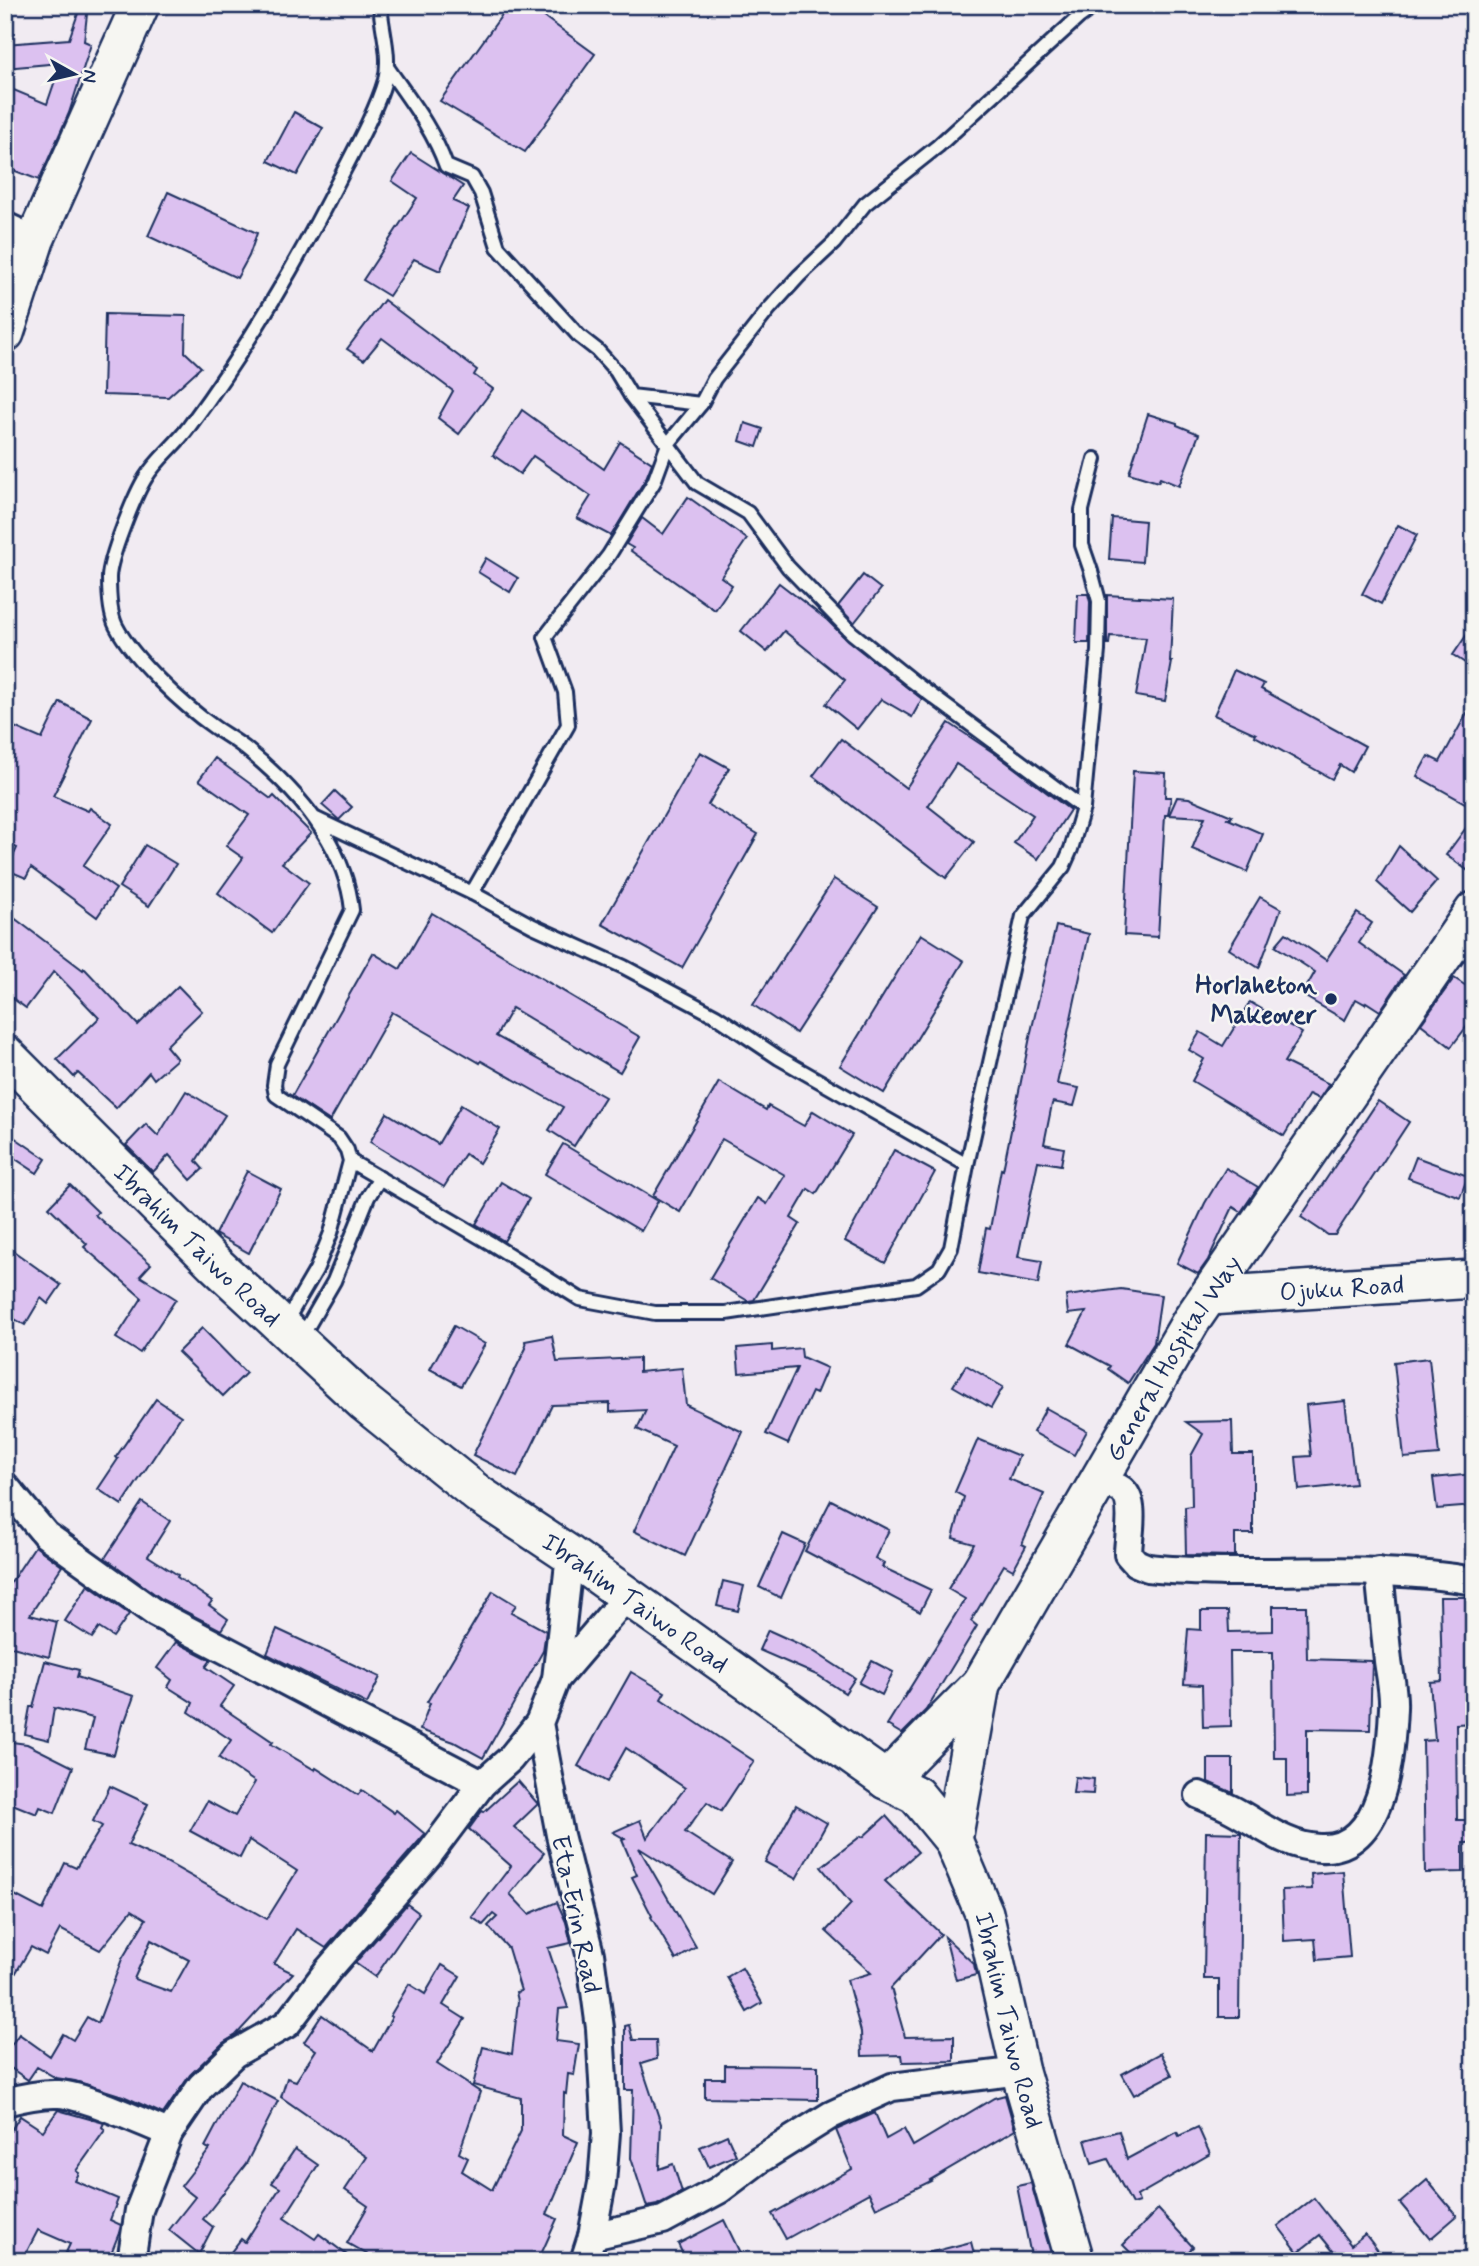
<svg xmlns="http://www.w3.org/2000/svg" width="1479" height="2266" viewBox="0 0 1479 2266" font-family="Mynerve,sans-serif">
  <rect width="100%" height="100%" fill="#f1ebf2"/>
  <filter id="ink" filterUnits="userSpaceOnUse"><feTurbulence type="fractalNoise" baseFrequency=".0143" numOctaves="2"/><feDisplacementMap in="SourceGraphic" scale="14" xChannelSelector="R" yChannelSelector="G"/><feConvolveMatrix kernelMatrix="1 2 1 2 8 2 1 2 1" color-interpolation-filters="sRGB"/></filter>
  <g filter="url(#ink)">
    <g fill="#dcc1f0" stroke="#1b2f5e" stroke-width="2" fill-rule="evenodd">
      <path d="M81 5H88L84 41 91 44 69 113 39 180 5 167V97L9 88 47 104 61 63 5 68V44L69 39Z"/>
      <path d="M509 5H528L595 54 525 152 440 101Z"/>
      <path d="M294 112 323 128 297 175 268 161Z"/>
      <path d="M411 153 463 186 453 201 469 208 440 271 414 259 389 296 363 280 417 198 392 181Z"/>
      <path d="M168 192 257 233 249 256 237 278 148 236Z"/>
      <path d="M384 300 477 370 474 375 493 389 459 434 438 418 453 391 382 338 364 360 347 349Z"/>
      <path d="M105 314 186 316 185 352 201 367 168 397 103 395Z"/>
      <path d="M522 410 604 469 620 442 652 463 646 478 611 536 577 518 591 496 533 456 520 474 493 455Z"/>
      <path d="M1148 414 1177 423V425L1199 434 1179 486 1160 478 1158 482 1129 473Z"/>
      <path d="M745 423 763 429 757 447 740 441Z"/>
      <path d="M688 497 747 539 721 577 732 585 715 610 631 551 633 548 626 544 642 518 663 534Z"/>
      <path d="M1112 518 1145 521 1142 562 1109 559Z"/>
      <path d="M1398 525 1417 535 1381 604 1362 594Z"/>
      <path d="M486 558 518 578 510 592 478 572Z"/>
      <path d="M863 575 881 589 854 623 838 606Z"/>
      <path d="M779 583 827 620 847 640 922 699 912 717 881 699 857 729 826 704 845 680 784 631 767 652 741 631Z"/>
      <path d="M1078 594H1088L1090 602 1089 643H1076Z"/>
      <path d="M1107 595 1173 599 1170 662H1172L1165 701 1136 696 1146 638 1110 636 1109 644H1107Z"/>
      <path d="M1474 624V669L1453 655Z"/>
      <path d="M1234 670 1264 684 1261 689 1365 746 1351 772 1340 765 1332 779 1255 736 1256 734 1214 715Z"/>
      <path d="M1474 700V808L1417 776 1428 756 1440 762Z"/>
      <path d="M60 702 92 719 53 796 88 811 90 808 112 824 83 866 116 889 97 917 31 868 26 878 7 870 17 848 5 842V723L42 739Z"/>
      <path d="M949 723 997 755 1070 810 1038 859 1014 843 1033 815 956 764 928 806 974 842 946 878 813 776 841 739 906 788Z"/>
      <path d="M700 752 729 768 708 805 758 834 682 968 602 924Z"/>
      <path d="M215 758 271 799 274 796 311 833 282 863 309 883 272 933 218 893 243 858 226 846 249 815 199 780Z"/>
      <path d="M1133 771 1166 773 1165 797H1171L1168 815H1165L1158 937 1124 935Z"/>
      <path d="M335 791 352 807 339 820 322 805Z"/>
      <path d="M1177 797 1189 798 1232 816 1231 818H1226L1263 834 1247 872 1192 849 1205 817 1169 815Z"/>
      <path d="M1474 817V875L1446 855Z"/>
      <path d="M145 845 176 864 149 906 119 887Z"/>
      <path d="M1399 846 1437 881 1410 912 1377 882Z"/>
      <path d="M834 879 878 907 796 1033 753 1005Z"/>
      <path d="M1260 897 1281 909 1259 968 1229 949Z"/>
      <path d="M5 911 83 970 84 968 138 1025 178 986 202 1011 166 1046 177 1059 154 1079 149 1072 116 1108 78 1073 74 1077 57 1059 99 1018 54 971 26 1008 5 993Z"/>
      <path d="M432 913 640 1037 620 1072 512 1008 496 1036 605 1097 574 1146 549 1130 563 1107 481 1061 480 1063 392 1012 330 1121 292 1096 373 953 400 969Z"/>
      <path d="M1357 913 1372 923 1359 943 1404 975 1380 1011 1366 1002 1365 1004 1356 999 1345 1020 1302 995 1315 972 1275 946 1286 933 1326 960Z"/>
      <path d="M1056 926 1089 934 1057 1084 1079 1088 1074 1106 1053 1102 1052 1104 1044 1144 1064 1148 1061 1165 1038 1161 1018 1257 1042 1261 1038 1284 978 1273 986 1228 990 1229 1001 1169 1003 1170 1031 1032Z"/>
      <path d="M921 934 964 961 884 1093 840 1066Z"/>
      <path d="M1454 978 1474 991V1017L1451 1047 1421 1024Z"/>
      <path d="M1250 1002 1302 1033 1284 1062 1329 1084 1319 1099 1309 1094 1284 1136 1192 1081 1204 1059 1189 1050 1200 1032 1223 1046Z"/>
      <path d="M719 1082 766 1110 768 1106 804 1126 813 1111 852 1135 816 1194 808 1189 791 1218 800 1224 754 1300 748 1301 710 1278 758 1198 767 1204 785 1175 722 1139 680 1212 653 1196Z"/>
      <path d="M186 1091 225 1115 196 1161 203 1169 191 1180 169 1155 153 1172 126 1145 146 1124 158 1136Z"/>
      <path d="M1378 1101 1409 1122 1335 1235H1328L1301 1217Z"/>
      <path d="M461 1105 500 1129 479 1163 465 1154 444 1187 370 1142 387 1113 438 1144Z"/>
      <path d="M5 1131 46 1159 37 1173 5 1152Z"/>
      <path d="M563 1144 658 1201 641 1231 545 1174Z"/>
      <path d="M894 1150 935 1172 885 1263 845 1241Z"/>
      <path d="M1416 1157 1468 1176 1460 1197 1408 1178Z"/>
      <path d="M1226 1168 1258 1187 1241 1212 1233 1207 1208 1260 1198 1274 1177 1263 1205 1203Z"/>
      <path d="M247 1171 281 1189 249 1253 215 1234Z"/>
      <path d="M501 1182 529 1199 504 1241 476 1224Z"/>
      <path d="M70 1185 98 1212 95 1215 151 1264 140 1276 176 1299 140 1353 116 1338 142 1298 84 1247 87 1244 49 1207Z"/>
      <path d="M5 1245 61 1285 48 1304 41 1298 25 1325 5 1314Z"/>
      <path d="M1121 1289 1161 1295 1154 1343 1128 1383 1108 1369 1110 1366 1069 1344 1086 1312 1068 1314 1066 1296Z"/>
      <path d="M454 1326 485 1344 461 1386 430 1369Z"/>
      <path d="M202 1328 246 1373 223 1396 178 1352Z"/>
      <path d="M552 1336 557 1362 639 1358V1372L682 1368 686 1405 743 1432 685 1556 634 1531 674 1446 637 1429 646 1410 610 1412V1403L552 1405 517 1477 473 1455 526 1348 525 1341Z"/>
      <path d="M772 1345V1351L801 1348 802 1357 827 1368 816 1394 812 1392 788 1444 766 1434 797 1368 739 1373 737 1348Z"/>
      <path d="M1429 1358 1439 1455 1404 1458 1394 1362Z"/>
      <path d="M966 1365 1003 1387 991 1408 953 1386Z"/>
      <path d="M156 1399 181 1416 122 1505 98 1489 118 1459 116 1457Z"/>
      <path d="M1345 1401 1355 1484 1299 1490 1296 1457 1311 1456 1306 1405Z"/>
      <path d="M1046 1408 1087 1431 1074 1455 1033 1432Z"/>
      <path d="M1232 1421 1233 1454H1253V1534H1235V1556L1186 1555 1185 1507 1192 1506 1191 1456 1203 1434 1186 1422Z"/>
      <path d="M978 1439 1019 1456 1009 1479 1044 1494 1022 1544 1026 1546 1013 1570 1004 1565 971 1621 977 1626 926 1710 902 1734 887 1725 965 1599 948 1589 974 1544 953 1538 964 1497 955 1492Z"/>
      <path d="M1474 1474V1506L1437 1509 1433 1478Z"/>
      <path d="M831 1500 889 1530 875 1558 884 1563 882 1567 931 1590 920 1612 805 1551Z"/>
      <path d="M142 1502 170 1521 148 1556 178 1575 177 1577 212 1601 209 1605 228 1619 221 1630 163 1600 105 1558Z"/>
      <path d="M783 1534 805 1544 781 1598 759 1587Z"/>
      <path d="M35 1546 62 1566 30 1615 57 1622 49 1657 5 1645V1591Z"/>
      <path d="M723 1581 744 1586 738 1611 717 1606Z"/>
      <path d="M88 1585 129 1614 113 1637 99 1628 92 1638 65 1621Z"/>
      <path d="M493 1591 516 1605 511 1612 546 1631 543 1651 483 1758 454 1742 420 1730 430 1703 427 1702Z"/>
      <path d="M1440 1597H1468L1469 1678H1473L1474 1723 1456 1724 1457 1820H1470V1843H1463V1872L1425 1873 1423 1741 1435 1740 1430 1682 1442 1681Z"/>
      <path d="M1273 1606H1306L1307 1659 1372 1661 1370 1730 1307 1729V1795L1287 1796V1758H1274L1273 1652H1230L1231 1726 1203 1727 1202 1685 1184 1684 1188 1629 1201 1630V1611H1228L1229 1632 1273 1631Z"/>
      <path d="M277 1629 380 1677 367 1704 267 1654Z"/>
      <path d="M768 1630 810 1649 855 1678 845 1693 819 1676 759 1650Z"/>
      <path d="M176 1642 211 1660 206 1667 234 1686 220 1706 273 1742 271 1744 315 1770 316 1768 358 1795 362 1790 394 1813 396 1810 425 1834 326 1948 296 1929 274 1964 293 1973 236 2035 223 2043 190 2075 163 2114 123 2096 75 2081 56 2078 37 2067 28 2080 5 2064V2054L19 2034 50 2056 63 2034 73 2040 87 2017 98 2023 122 1959 146 1919 132 1910 100 1950 60 1929 46 1955 31 1947 5 1991V1890L43 1910 65 1863 76 1868 102 1826 93 1821 110 1786 148 1804 128 1845 166 1862 267 1919 297 1871 249 1840 240 1858 190 1831 207 1801 235 1816 255 1782 219 1758 231 1740 189 1712 193 1703 168 1687 172 1680 157 1668ZM151 1940 189 1960 171 1992 134 1979Z"/>
      <path d="M45 1661 79 1670 77 1677 134 1696 125 1721 123 1720 114 1755 85 1749 93 1718 54 1708 49 1740 25 1734 30 1707H33Z"/>
      <path d="M872 1661 893 1672 882 1695 859 1683Z"/>
      <path d="M631 1672 665 1692 661 1699 754 1761 721 1811 707 1802 685 1832 732 1862 712 1894 639 1848 696 1947 676 1960 651 1917 652 1916 632 1877 637 1875 622 1840 625 1839 613 1832 640 1820 647 1838 685 1788 626 1748 607 1782 578 1766Z"/>
      <path d="M12 1742 27 1744 73 1767 55 1813 40 1807 37 1814 5 1801V1779Z"/>
      <path d="M1208 1759H1233V1793L1208 1782Z"/>
      <path d="M1075 1777 1094 1779 1093 1794 1073 1793Z"/>
      <path d="M518 1781 538 1804 514 1827 544 1853 510 1894 529 1914 557 1902 566 1922 571 1943 548 1948 568 2008 559 2009 556 2041 579 2044 574 2075 568 2074 566 2094 564 2093 563 2135 578 2142 547 2214 557 2219 538 2261H379L347 2243 368 2206 345 2190 367 2157 281 2097 287 2078 296 2081 316 2050 304 2042 322 2015 373 2051 392 2017 390 2016 409 1984 425 1994 442 1965 460 1976 443 2005 465 2019 437 2064 480 2092 459 2153 468 2158 462 2171 492 2190 521 2131V2098L473 2085 483 2047 512 2054 518 2001 516 1992 521 1991 508 1948 488 1926 497 1917 493 1914 483 1925 472 1917 511 1866 469 1829 482 1811 484 1812Z"/>
      <path d="M796 1805 827 1823 796 1879 765 1862Z"/>
      <path d="M886 1816 918 1852 885 1881 941 1934 891 1988 905 2037 954 2036V2061L903 2062 902 2055 862 2056 861 2032 847 1980 871 1973 826 1931 851 1904 821 1867 861 1836 863 1837Z"/>
      <path d="M1206 1832 1241 1833 1239 2017H1219V1979H1204Z"/>
      <path d="M1343 1871 1350 1957 1317 1960 1315 1939 1284 1941 1282 1890 1312 1889 1311 1874Z"/>
      <path d="M407 1904 419 1913 375 1977 355 1963Z"/>
      <path d="M945 1937 974 1964 976 1975 956 1980Z"/>
      <path d="M742 1968 762 2003 747 2012 727 1977Z"/>
      <path d="M629 2025 633 2040H656L657 2059 641 2064 661 2124 659 2169 673 2164 682 2192 657 2205 647 2207 631 2158 633 2090H625V2026Z"/>
      <path d="M1161 2053 1172 2075 1134 2095 1122 2074Z"/>
      <path d="M725 2065 818 2066V2100L705 2098V2078H725Z"/>
      <path d="M240 2081 278 2101 246 2164 203 2219 213 2227 199 2254 169 2230 195 2197 181 2186 210 2149 205 2147Z"/>
      <path d="M1005 2095 1015 2130 930 2180 931 2181 876 2208 869 2193 786 2239 772 2214 852 2169 836 2130 875 2113 886 2139 904 2129 913 2146 994 2098Z"/>
      <path d="M58 2110 104 2123 102 2127 105 2130 76 2171 79 2173 75 2181 118 2199 110 2220 121 2225 119 2233 108 2261H62L70 2244 38 2230 22 2261 5 2252V2140L20 2116 43 2131Z"/>
      <path d="M1198 2127 1210 2154 1137 2196 1139 2202 1132 2204 1108 2159 1092 2164 1085 2140 1119 2131 1127 2159 1177 2132 1179 2136Z"/>
      <path d="M727 2135 736 2155 709 2167 700 2147Z"/>
      <path d="M295 2149 318 2165 284 2218 315 2239 319 2234 355 2261H224L241 2239 245 2242 280 2188 272 2183Z"/>
      <path d="M1427 2180 1457 2216 1430 2239 1400 2203Z"/>
      <path d="M1031 2183 1053 2261H1032L1017 2186Z"/>
      <path d="M1314 2198 1351 2245 1365 2234 1386 2261H1332L1338 2257 1320 2235 1298 2252 1278 2226Z"/>
      <path d="M1158 2209 1193 2247 1188 2252 1196 2261H1139L1123 2245Z"/>
      <path d="M724 2220 744 2261H686L678 2244Z"/>
      <path d="M971 2242 976 2261H920V2255Z"/>
    </g>
    <g fill="none" stroke-linecap="round" stroke-linejoin="round">
      <g stroke="#1b2f5e" stroke-width="18">
        <g id="lane">
          <path d="M387 67C409 99 433 129 446 166L472 177 481 193 498 247 579 336 597 350 616 371 631 396 701 404"/>
          <path d="M631 396 697 483 748 513 788 567 852 633 912 681 1083 808"/>
          <path d="M316 819 472 893 533 926 624 967 716 1016 779 1058 967 1165"/>
          <path d="M472 893 568 725 565 692 545 637 609 555 654 482 668 444 701 404 714 379 769 309 799 276 834 243 865 204 938 146 1079 17 1096 5"/>
          <path d="M350 1161 492 1244 580 1299 655 1313H726L916 1285 939 1269 951 1248 967 1165 1023 916 1063 867 1071 849 1083 808 1098 651 1099 601 1091 571 1082 545V510L1095 459"/>
          <path d="M285 1323 316 1270 331 1233 350 1161 347 1150 339 1138 276 1095 274 1085 277 1064 352 910C345 843 296 789 245 748 235 740 224 734 214 727 184 706 133 659 116 626 110 614 109 592 109 578 109 559 135 494 146 477 157 459 176 445 188 428 246 350 296 265 340 178 354 151 377 109 385 80 391 55 382 31 380 5"/>
          <path d="M301 1338 334 1281 368 1197 380 1178"/>
        </g>
      </g>
      <g stroke="#1b2f5e" stroke-width="32">
        <g id="street">
          <path d="M5 226 35 240"/>
          <path d="M1096 1484C1103 1485 1113 1485 1119 1488 1138 1498 1128 1536 1128 1554L1136 1563 1148 1568C1173 1571 1198 1571 1223 1572 1307 1573 1391 1566 1474 1581"/>
          <path d="M5 1486 46 1535 155 1613 482 1784"/>
          <path d="M556 1679 570 1555"/>
          <path d="M1199 1795C1210 1800 1222 1804 1233 1810 1261 1825 1287 1847 1320 1848 1384 1852 1391 1755 1393 1708 1394 1693 1390 1676 1388 1661 1385 1631 1382 1601 1379 1571"/>
          <path d="M5 2102C23 2097 40 2093 59 2094 87 2096 141 2122 169 2133"/>
          <path d="M592 2236 663 2220 719 2190 759 2160 831 2115 892 2087 1020 2071"/>
          <path d="M131 2261 139 2210 169 2133 201 2086 234 2054 287 2024 328 1970 428 1856 482 1784 510 1759 539 1723"/>
          <path d="M584 2261 592 2236 602 2183 606 2133 600 2028 590 1954 560 1835 539 1723 556 1679 627 1596"/>
        </g>
      </g>
      <g stroke="#1b2f5e" stroke-width="42">
        <g id="secondary">
          <path d="M5 333 35 240 140 5"/>
          <path id="s1" d="M5 1054 215 1264 365 1403 478 1494 570 1555 886 1780 916 1795 953 1840 984 1913 1020 2071 1075 2261"/>
          <path id="s2" d="M1209 1296 1474 1279"/>
          <path d="M886 1780 981 1684"/>
          <path id="s3" d="M953 1840 981 1684 1191 1321 1474 911"/>
        </g>
      </g>
      <use href="#lane" stroke="#f6f6f2" stroke-width="12"/>
      <use href="#street" stroke="#f6f6f2" stroke-width="26"/>
      <use href="#secondary" stroke="#f6f6f2" stroke-width="37"/>
    </g>
  </g>
  <circle fill="#1b2f5e" stroke="#f6f6f2" stroke-width="2.5" cx="1331" cy="999" r="7"/>
  <g text-anchor="middle" stroke-width="5" stroke-linejoin="round" paint-order="stroke">
    <g font-size="26" font-weight="bold" fill="#1b2f5e" stroke="#f6f6f2" text-anchor="end">
      <text x="1317" y="993">Horlaheton<tspan x="1317" dy="30">Makeover</tspan></text>
    </g>
    <g font-size="26" fill="#1b2f5e" stroke="#f6f6f2">
      <text dy="9" stroke="none"><textPath href="#s1" startOffset="271">Ibrahim Taiwo Road</textPath></text>
      <text dy="9" stroke="none"><textPath href="#s2" startOffset="133">Ojuku Road</textPath></text>
      <text dy="9" stroke="none"><textPath href="#s3" startOffset="537">General Hospital Way</textPath></text>
      <text dy="9" stroke="none"><textPath href="#s1" startOffset="838">Ibrahim Taiwo Road</textPath></text>
      <text transform="translate(577 1914) rotate(78)" y="9">Eta-Erin Road</text>
      <text dy="9" stroke="none"><textPath href="#s1" startOffset="1426">Ibrahim Taiwo Road</textPath></text>
    </g>
  </g>
  <rect width="1479" height="2266" fill="none" stroke="#f6f6f2" stroke-width="28"/>
  <rect x="14" y="14" width="1451" height="2238" fill="none" stroke="#1b2f5e" stroke-width="2.5" filter="url(#ink)"/>
  <g transform="translate(74 74) rotate(98)" stroke="#f6f6f2" stroke-width="5" paint-order="stroke">
  <path d="M0-5L12 26L0 18L-12 26Z" fill="#1b2f5e"/>
  <text y="-10" font-size="19" font-weight="bold" text-anchor="middle" fill="#1b2f5e">N</text>
  </g>
</svg>
